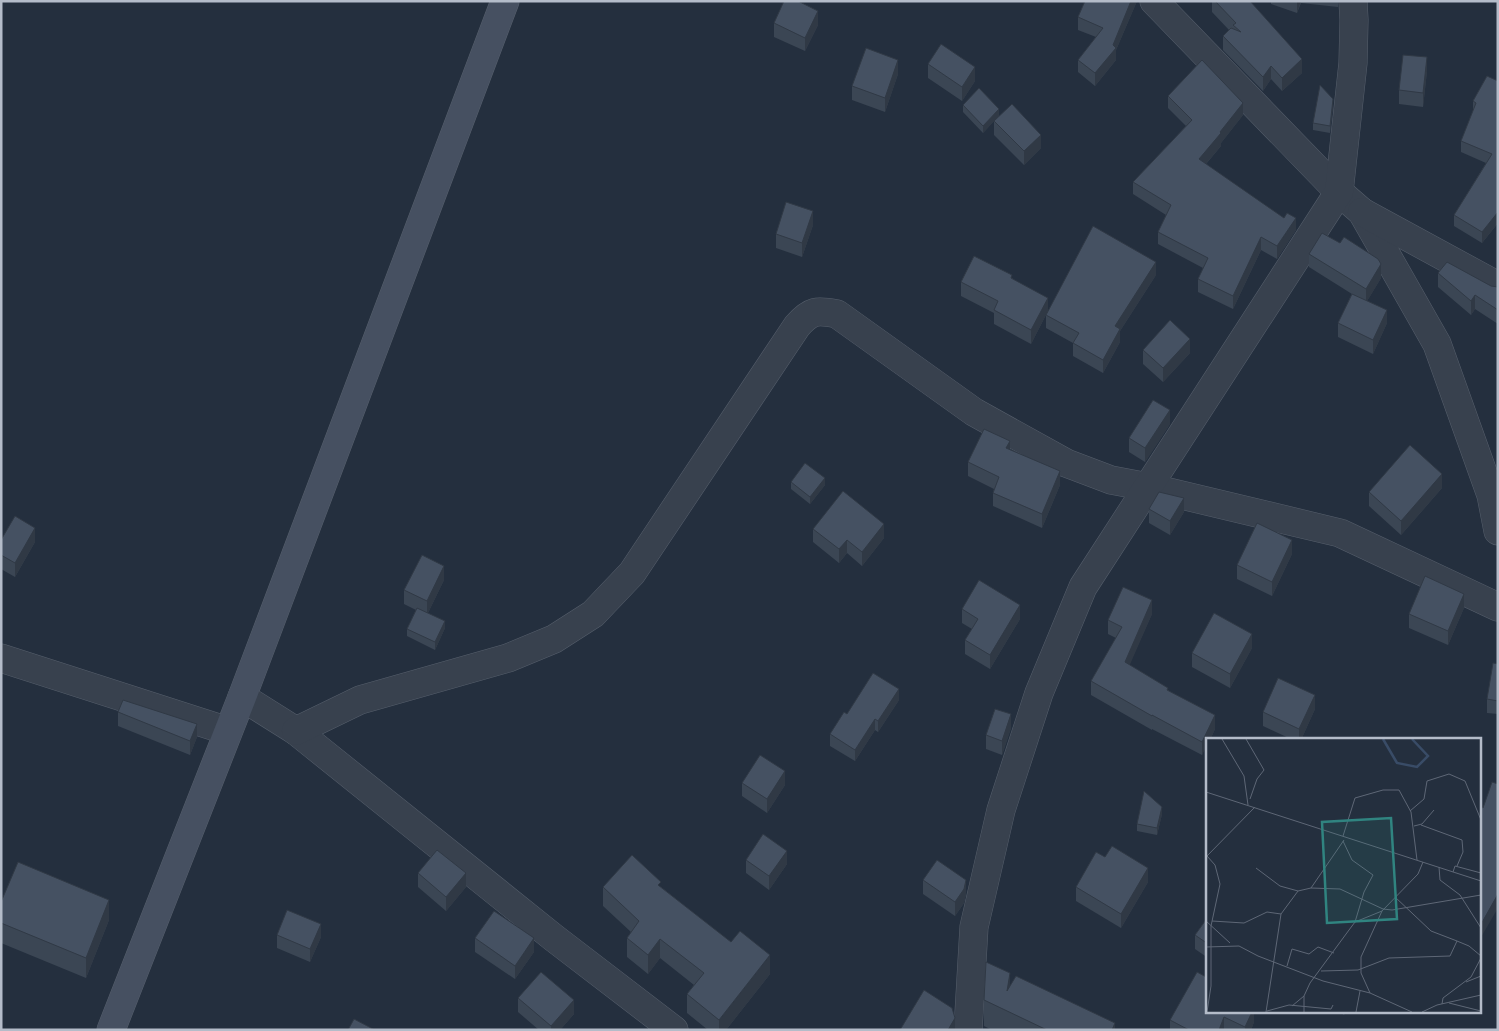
<svg xmlns="http://www.w3.org/2000/svg" width="1499" height="1031" viewBox="0 0 1499 1031" font-family="Lato,sans-serif">
  <rect width="100%" height="100%" fill="#242f3e"/>
  <g fill="none" stroke-linecap="round" stroke-linejoin="round">
    <g stroke="#565f6c" stroke-width="29">
      <g id="street">
        <path d="M1154 1 1339 192 1362 212 1437 344 1491 495 1498 531"/>
        <path d="M1362 212 1498 286"/>
        <path d="M1 658 228 731"/>
        <path d="M242 697 296 731 554 938 674 1030"/>
        <path d="M296 731 360 700 508 658 554 639 593 614 632 573 797 326C811 310 817 310 837 314L974 412 1066 463 1111 480 1148 487 1340 533 1498 607"/>
        <path d="M968 1030 974 927 1001 810 1039 693 1083 587 1339 192 1353 63 1354 20 1353 1"/>
      </g>
    </g>
    <g stroke="#565f6c" stroke-width="29">
      <path id="secondary" d="M111 1030 242 697 505 1"/>
    </g>
    <use href="#street" stroke="#38414e" stroke-width="28"/>
    <use href="#secondary" stroke="#465061" stroke-width="28"/>
  </g>
  <g fill="#3b4654">
    <path d="M1085 1H1137L1116 50V60L1095 86 1078 72V60L1096 37 1078 30V17Z"/>
    <path d="M1212 1H1250L1302 73 1282 91 1271 79 1263 91 1223 50V36L1229 30 1212 12Z"/>
    <path d="M1271 1H1338V7L1301 3 1297 13 1271 4Z"/>
    <path d="M774 23 818 25 805 51 774 37Z"/>
    <path d="M928 64 975 81 962 101 928 78Z"/>
    <path d="M1427 71 1423 107 1399 104V90Z"/>
    <path d="M898 74 885 112 852 100V86Z"/>
    <path d="M1487 76 1498 223 1482 243 1454 226V215L1486 163 1461 152V141L1473 111V101Z"/>
    <path d="M1168 96 1243 115 1221 143V146L1206 164 1296 230 1277 259 1261 250 1233 309 1198 292V279L1203 268 1158 244V232L1166 215 1133 194V182L1186 126 1168 108Z"/>
    <path d="M963 105 999 116 1041 148 1024 165 994 135V121L983 133 963 112Z"/>
    <path d="M1333 106 1330 133 1313 130V123Z"/>
    <path d="M813 225 802 257 776 248V234Z"/>
    <path d="M1309 254 1381 278 1367 301 1387 323 1373 354 1338 337V323L1352 294 1309 267Z"/>
    <path d="M1438 273 1498 287V324L1475 309 1471 315 1438 287Z"/>
    <path d="M1156 275 1120 331V342L1103 373 1073 356V343L1046 328V315Z"/>
    <path d="M1012 278 1048 311 1031 344 994 324V313L961 296V282Z"/>
    <path d="M1143 350 1190 353 1163 382 1143 364Z"/>
    <path d="M1170 424 1145 462 1129 452V438Z"/>
    <path d="M1010 449 1060 485 1042 528 993 506V493L994 489 968 476V462Z"/>
    <path d="M791 482 825 485 810 504 791 489Z"/>
    <path d="M1442 488 1401 535 1369 506V492Z"/>
    <path d="M1149 509 1184 512 1170 535 1149 523Z"/>
    <path d="M813 529 884 538 862 566 847 553 839 563 813 542Z"/>
    <path d="M1 540 35 542 15 577 1 569Z"/>
    <path d="M1292 554 1272 596 1237 579V565Z"/>
    <path d="M444 580 428 613 445 628 435 650 407 636V629L416 610 404 604V590Z"/>
    <path d="M1464 608 1448 645 1409 628V614Z"/>
    <path d="M962 609 1020 619 990 669 965 654V640L972 629 962 623Z"/>
    <path d="M1152 614 1129 665 1168 690 1215 729 1210 740H1208L1202 755 1152 729V730L1091 695V681L1116 638 1108 634V620Z"/>
    <path d="M1252 648 1230 688 1192 667V653Z"/>
    <path d="M1498 664V714L1487 713V699Z"/>
    <path d="M899 700 878 732 875 730 855 761 830 746V734L847 714Z"/>
    <path d="M1315 709 1301 740H1293L1263 726V712Z"/>
    <path d="M118 712 197 737 190 755 118 726Z"/>
    <path d="M1011 728 1002 755 986 749V735Z"/>
    <path d="M742 783 785 785 767 813 742 796Z"/>
    <path d="M1162 814 1157 835 1137 831V824Z"/>
    <path d="M746 860 787 864 769 890 746 873Z"/>
    <path d="M418 873 466 887 446 911 418 887Z"/>
    <path d="M923 880 966 894 964 903 955 916 923 894Z"/>
    <path d="M1148 882 1121 928 1076 901V887Z"/>
    <path d="M603 887H661L770 974 726 1030H708L687 1013V994L694 985 660 958 648 974 627 957V938L631 932 603 906Z"/>
    <path d="M1 902 109 920 86 978 1 943Z"/>
    <path d="M1208 917V958L1195 949V935Z"/>
    <path d="M277 935 321 937 310 962 277 948Z"/>
    <path d="M475 938 534 952 515 979 475 952Z"/>
    <path d="M1010 985 1115 1030H992L984 1026V1000Z"/>
    <path d="M518 998 574 1014 560 1030H539L518 1012Z"/>
    <path d="M1208 1012H1254V1022L1251 1030H1170V1020Z"/>
    <path d="M1339 1012H1346L1344 1015Z"/>
  </g>
  <g fill="#303945">
    <path d="M1131 1H1137L1116 50V60L1095 86V73L1113 45Z"/>
    <path d="M1297 1H1301L1297 13Z"/>
    <path d="M818 11V25L805 51V38Z"/>
    <path d="M1427 57V71L1423 107V93Z"/>
    <path d="M1302 59V73L1282 91V78Z"/>
    <path d="M898 60V74L885 112V98Z"/>
    <path d="M1271 66V79L1263 91V77Z"/>
    <path d="M975 67V81L962 101V87Z"/>
    <path d="M1333 99V106L1330 133V126Z"/>
    <path d="M1243 103V115L1221 143V146L1199 172V159L1220 132Z"/>
    <path d="M999 109V116L983 133V126Z"/>
    <path d="M1041 135V148L1024 165V151Z"/>
    <path d="M813 211V225L802 257V243Z"/>
    <path d="M1498 212V223L1482 243V232Z"/>
    <path d="M1296 218V230L1277 259V246Z"/>
    <path d="M1261 237V250L1233 309V296Z"/>
    <path d="M1156 262V275L1120 331V342L1103 373V360L1115 326Z"/>
    <path d="M1381 264V278L1366 303V289Z"/>
    <path d="M1475 295V309L1471 315V301Z"/>
    <path d="M1048 298V311L1031 344V330Z"/>
    <path d="M1387 310V323L1373 354V340Z"/>
    <path d="M1190 339V353L1163 382V368Z"/>
    <path d="M1170 410V424L1145 462V448Z"/>
    <path d="M1010 441V455L1006 448Z"/>
    <path d="M1060 471V485L1042 528V514Z"/>
    <path d="M1442 474V488L1401 535V521Z"/>
    <path d="M825 478V485L810 504V497Z"/>
    <path d="M1184 498V512L1170 535V521Z"/>
    <path d="M884 524V538L862 566V552Z"/>
    <path d="M35 528V542L15 577V563Z"/>
    <path d="M847 540V553L839 563V549Z"/>
    <path d="M1292 540V554L1272 596V582Z"/>
    <path d="M444 566V580L427 615V601Z"/>
    <path d="M1464 594V608L1448 645V631Z"/>
    <path d="M1152 600V614L1125 676V662Z"/>
    <path d="M1020 605V619L990 669V655Z"/>
    <path d="M445 621V628L435 650V642Z"/>
    <path d="M1252 634V648L1230 688V674Z"/>
    <path d="M899 689V700L878 732V721Z"/>
    <path d="M1315 695V709L1301 740H1299V729Z"/>
    <path d="M1011 714V728L1002 755V741Z"/>
    <path d="M1215 715V729L1210 740H1208V744L1202 755V742Z"/>
    <path d="M875 719V730L855 761V750Z"/>
    <path d="M197 724V737L190 755V741Z"/>
    <path d="M785 771V785L767 813V799Z"/>
    <path d="M1162 807V814L1157 835V828Z"/>
    <path d="M787 851V864L769 890V876Z"/>
    <path d="M1148 868V882L1121 928V914Z"/>
    <path d="M466 873V887L446 911V897Z"/>
    <path d="M966 880V894L964 903 955 916V902Z"/>
    <path d="M1498 894V908L1480 939V926Z"/>
    <path d="M109 900V920L86 978V958Z"/>
    <path d="M321 924V937L310 962V949Z"/>
    <path d="M534 938V952L515 979V966Z"/>
    <path d="M660 939V958L648 974V955Z"/>
    <path d="M770 955V974L726 1030H719V1020Z"/>
    <path d="M1010 973V999L1007 991Z"/>
    <path d="M574 1000V1014L560 1030H551V1026Z"/>
    <path d="M1252 1012H1254V1022L1251 1030H1245V1027Z"/>
    <path d="M1224 1017V1030H1219Z"/>
    <path d="M955 1018V1030H948Z"/>
    <path d="M1115 1023V1030H1112Z"/>
  </g>
  <g fill="#455162" stroke="#303945">
    <path d="M784 1H798L818 11 805 38 774 23Z"/>
    <path d="M1085 1H1131L1113 45 1116 48 1095 73 1078 60 1103 28 1078 17Z"/>
    <path d="M1215 1H1250L1302 59 1282 78 1271 66 1263 77 1223 36 1231 28 1241 32 1233 25 1236 23Z"/>
    <path d="M941 44 975 67 962 87 928 64Z"/>
    <path d="M866 48 898 60 885 98 852 86Z"/>
    <path d="M1403 55 1427 57 1423 93 1399 90Z"/>
    <path d="M1202 60 1243 103 1220 132 1221 133 1199 159 1284 218 1287 213 1296 218 1277 246 1261 237 1233 296 1198 279 1208 258 1158 232 1171 205 1133 182 1192 120 1168 96Z"/>
    <path d="M1487 76 1498 81V212L1482 232 1454 215 1492 154 1461 141 1476 103 1473 101Z"/>
    <path d="M1320 85 1333 99 1330 126 1313 123Z"/>
    <path d="M979 88 999 109 983 126 963 105Z"/>
    <path d="M1012 104 1041 135 1024 151 994 121Z"/>
    <path d="M786 202 813 211 802 243 776 234Z"/>
    <path d="M1093 226 1156 262 1115 326 1120 329 1103 360 1073 343 1079 333 1046 315Z"/>
    <path d="M1322 233 1340 243 1344 237 1378 259 1381 264 1366 289 1309 254Z"/>
    <path d="M974 256 1012 275 1011 278 1048 298 1031 330 994 310 998 301 961 282Z"/>
    <path d="M1447 262 1491 286 1498 287V310L1475 295 1471 301 1438 273Z"/>
    <path d="M1352 294 1387 310 1373 340 1338 323Z"/>
    <path d="M1170 320 1190 339 1163 368 1143 350Z"/>
    <path d="M1153 400 1170 410 1145 448 1129 438Z"/>
    <path d="M984 429 1010 441 1006 448 1060 471 1042 514 993 493 999 477 968 462Z"/>
    <path d="M1410 445 1442 474 1401 521 1369 492Z"/>
    <path d="M805 463 825 478 810 497 791 482Z"/>
    <path d="M843 491 884 524 862 552 847 540 839 549 813 529Z"/>
    <path d="M1159 492 1184 498 1170 521 1149 509Z"/>
    <path d="M15 516 35 528 15 563 1 555V540Z"/>
    <path d="M1257 523 1292 540 1272 582 1237 565Z"/>
    <path d="M422 555 444 566 427 601 404 590Z"/>
    <path d="M1425 576 1464 594 1448 631 1409 614Z"/>
    <path d="M979 580 1020 605 990 655 965 640 978 619 962 609Z"/>
    <path d="M1123 587 1152 600 1125 662 1168 688 1167 690 1215 715 1202 742 1152 715V716L1091 681 1122 627 1108 620Z"/>
    <path d="M417 608 445 621 435 642 407 629Z"/>
    <path d="M1214 613 1252 634 1230 674 1192 653Z"/>
    <path d="M1493 663 1498 664V701L1487 699Z"/>
    <path d="M873 673 899 689 878 721 875 719 855 750 830 734 844 712 847 714Z"/>
    <path d="M1278 678 1315 695 1299 729 1263 712Z"/>
    <path d="M123 700 197 724 190 741 118 712Z"/>
    <path d="M995 709 1011 714 1002 741 986 735Z"/>
    <path d="M760 755 785 771 767 799 742 783Z"/>
    <path d="M1492 782 1498 784V894L1480 926V806L1483 808Z"/>
    <path d="M1144 791 1162 807 1157 828 1137 824Z"/>
    <path d="M763 834 787 851 769 876 746 860Z"/>
    <path d="M1112 846 1148 868 1121 914 1076 887 1096 852 1105 857Z"/>
    <path d="M437 850 466 873 446 897 418 873Z"/>
    <path d="M632 855 661 882 658 885 731 942 740 931 770 955 719 1020 687 994 704 973 660 939 648 955 627 938 639 921 603 887Z"/>
    <path d="M937 860 966 880 964 889 955 902 923 880Z"/>
    <path d="M18 862 109 900 86 958 1 923V902Z"/>
    <path d="M287 910 321 924 310 949 277 935Z"/>
    <path d="M494 911 534 938 515 966 475 938Z"/>
    <path d="M1208 917V944L1195 935Z"/>
    <path d="M986 962 1010 973 1007 991 1016 976 1115 1023 1112 1030H1047L984 1000Z"/>
    <path d="M541 972 574 1000 551 1026 518 998Z"/>
    <path d="M1197 972 1208 978V1012H1252L1245 1027 1224 1017 1219 1030H1189L1170 1020Z"/>
    <path d="M924 990 952 1008 955 1018 948 1030H900Z"/>
    <path d="M354 1019 375 1030H348Z"/>
  </g>
  <g transform="translate(1206 738)">
    <rect width="275" height="275" fill="#242f3e"/>
    <path fill="none" stroke="#394c67" stroke-width="2.5" d="M177 1 191 25 211 29 222 18 206 1"/>
    <path fill="none" stroke="#5e6776" stroke-width="1" d="M16 1 38 38 42 67M40 1 58 32 51 41 44 61M0 54 275 143M204 73 218 61 221 43 243 36 259 43 275 82M215 87 256 102 257 114 251 128M208 88 216 86 228 72M137 98 149 60 177 52H193L205 74 211 122M137 103 146 122 167 137 158 154 149 184M1 118 9 127 14 146 5 188V248L1 274M0 119 49 69M233 129 234 142 254 157 275 190M50 130 74 148 92 153M247 134 249 128 275 135M105 150 138 102M189 159 225 193 251 203M0 183 24 205M6 183 38 185 61 174 75 176M0 209 33 208 52 218 117 243 164 255 206 274M81 228 86 211 103 216 112 209 128 215M115 233 152 232 183 220 244 218 251 203 263 208 275 218M260 244 275 238M164 255 155 235V219L176 173M243 265 275 273M236 266 237 260 265 239 275 220M86 268 98 258M61 273 83 267 125 271 127 267M60 274 75 176 92 153 105 150 134 151 177 171 186 172 275 157M98 274V258L104 245 143 192 149 184 176 173 212 136 217 124M150 274 154 253M216 274 231 267 275 257"/>
    <path fill="#308480" fill-opacity="0.15" stroke="#308480" stroke-width="2.5" d="M185 80 191 181 121 185 116 84Z"/>
    <rect width="275" height="275" fill="none" stroke="#b4bcc9" stroke-width="2.5"/>
  </g>
  <rect width="1499" height="1031" fill="none" stroke="#b4bcc9" stroke-width="5"/>
</svg>
